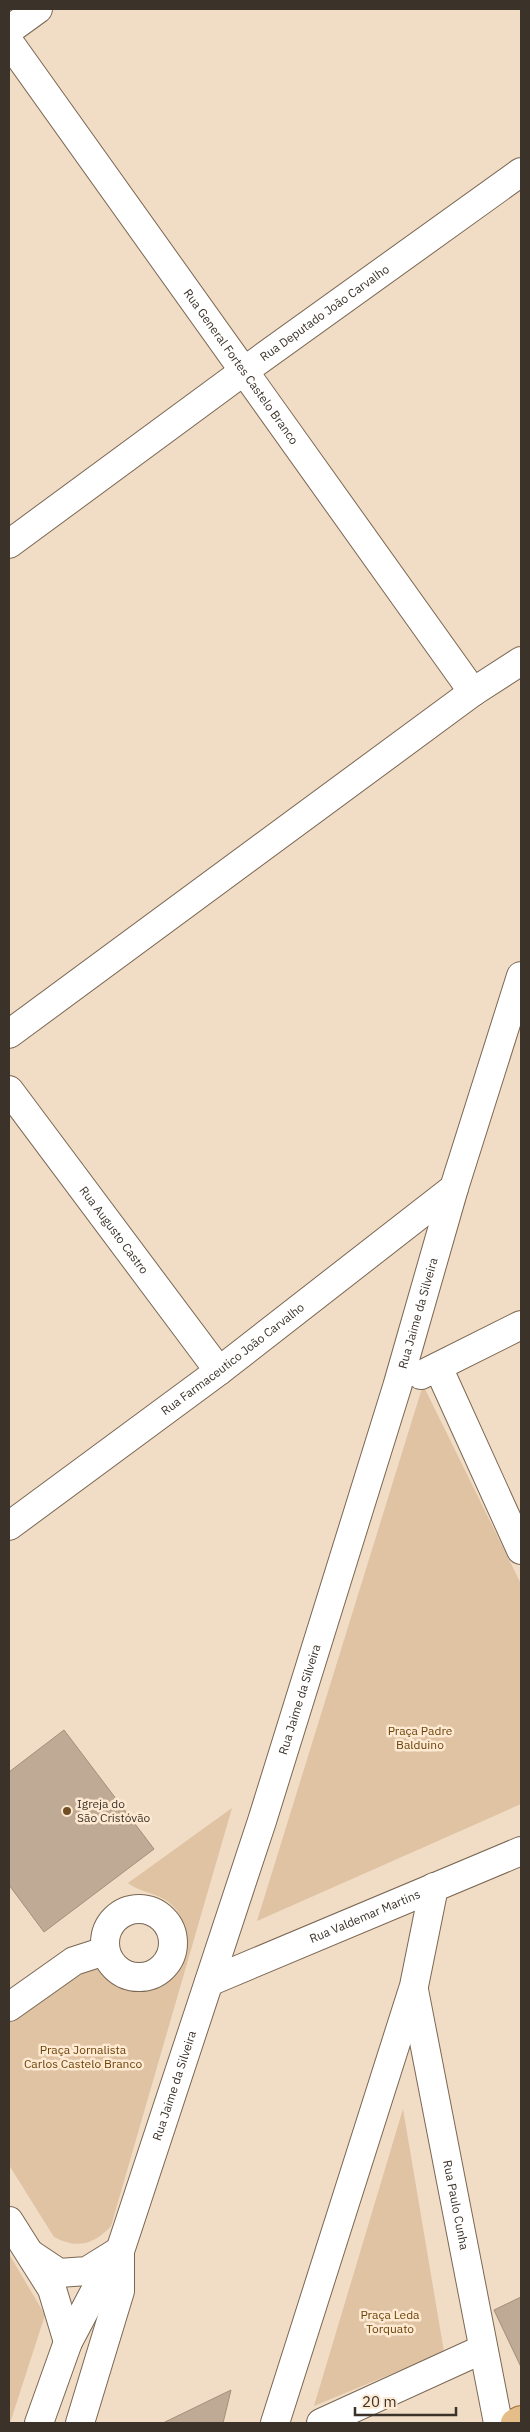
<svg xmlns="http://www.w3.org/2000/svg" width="530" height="2432" viewBox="0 0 530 2432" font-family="'IBM Plex Sans',sans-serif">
  <rect width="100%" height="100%" fill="#f1dcc5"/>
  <g fill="#dfc3a3">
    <path d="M423 1385 521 1584V1804L257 1921Z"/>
    <path d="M232 1808 111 2226C94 2245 76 2249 54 2237L9 2165V2020L81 1966C86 1966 92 1966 96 1968 114 1974 114 1988 141 1987 178 1984 200 1935 174 1907 160 1892 142 1894 128 1883Z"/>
    <path d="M403 2109 444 2352 314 2406Z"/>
    <path d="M9 2254 45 2315 10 2423H9Z"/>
  </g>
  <g fill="#bfab95" stroke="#a38f7a">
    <path d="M64 1730 154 1849 44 1932 9 1885V1772Z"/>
    <path d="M521 2297V2367L494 2310Z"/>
    <path d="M231 2390 223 2423H163Z"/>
  </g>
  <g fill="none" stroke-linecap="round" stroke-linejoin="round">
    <g stroke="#7a6753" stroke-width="30">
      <g id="minor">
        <path d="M9 30 38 9"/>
        <path id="s1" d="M9 42 473 692"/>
        <path id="s2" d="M9 544 244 371 521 172"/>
        <path d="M9 1034 473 692 521 661"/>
        <path id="s3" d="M9 1090 219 1371"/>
        <path d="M438 1367 521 1550"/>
        <path d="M421 1375 521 1325"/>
        <path id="s4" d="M9 1526 219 1371 454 1188"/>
        <circle cx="139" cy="1943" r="34"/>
        <path id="s5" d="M209 1982 521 1851"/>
        <path id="s6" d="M414 1990 498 2423"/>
        <path d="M9 2007 74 1961 105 1951"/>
        <path d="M9 2221 52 2289 68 2342"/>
        <path d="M32 2255 59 2273 87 2271 116 2253"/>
        <path d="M39 2423 68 2342 95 2291 120 2251"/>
        <path id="s7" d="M80 2423 120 2291V2251L262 1821 397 1387 454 1188 521 976"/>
        <path d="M275 2423 414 1986 434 1887"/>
        <path d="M321 2423 483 2349"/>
      </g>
    </g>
    <g stroke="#9e7035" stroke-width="30">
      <path id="major" d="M515 2423 521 2420"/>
    </g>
    <use href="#minor" stroke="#fff" stroke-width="28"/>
    <use href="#major" stroke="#e5bd89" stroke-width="28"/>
  </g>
  <circle fill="#704f26" stroke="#fee9d2" stroke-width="2" cx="67" cy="1811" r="5"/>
  <g text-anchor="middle" stroke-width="5" stroke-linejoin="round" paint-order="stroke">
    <g font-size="12" fill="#3b332a" stroke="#fee9d2">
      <text dy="4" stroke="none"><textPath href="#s2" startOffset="391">Rua Deputado João Carvalho</textPath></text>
      <text dy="4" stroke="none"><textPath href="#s1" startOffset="399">Rua General Fortes Castelo Branco</textPath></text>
      <text dy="4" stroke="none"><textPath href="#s3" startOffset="175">Rua Augusto Castro</textPath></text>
      <text dy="4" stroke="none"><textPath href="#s7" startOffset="1162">Rua Jaime da Silveira</textPath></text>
      <text dy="4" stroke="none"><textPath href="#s4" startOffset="279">Rua Farmaceutico João Carvalho</textPath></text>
      <text dy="4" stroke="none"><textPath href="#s7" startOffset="758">Rua Jaime da Silveira</textPath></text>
      <text dy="4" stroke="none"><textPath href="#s5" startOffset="169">Rua Valdemar Martins</textPath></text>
      <text dy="4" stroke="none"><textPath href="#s7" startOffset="352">Rua Jaime da Silveira</textPath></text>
      <text dy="4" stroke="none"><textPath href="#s6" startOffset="219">Rua Paulo Cunha</textPath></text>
    </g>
    <g font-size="12" fill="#6b440a" stroke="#fee9d2">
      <text x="420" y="1735">Praça Padre<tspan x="420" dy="14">Balduino</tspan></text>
      <text x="83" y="2054">Praça Jornalista<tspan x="83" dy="14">Carlos Castelo Branco</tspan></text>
      <text x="390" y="2319">Praça Leda<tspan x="390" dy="14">Torquato</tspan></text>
    </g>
    <g font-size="12" fill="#3b332a" stroke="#fee9d2" text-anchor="start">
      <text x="77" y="1808">Igreja do<tspan x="77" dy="14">São Cristóvão</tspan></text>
    </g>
  </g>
  <rect width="530" height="2432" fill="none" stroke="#3b332a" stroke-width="20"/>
  <path d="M355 2407v8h101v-8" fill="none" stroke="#3b332a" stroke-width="2.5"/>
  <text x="362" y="2407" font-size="15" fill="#3b332a" stroke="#fee9d2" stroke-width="4" paint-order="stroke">20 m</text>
</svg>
